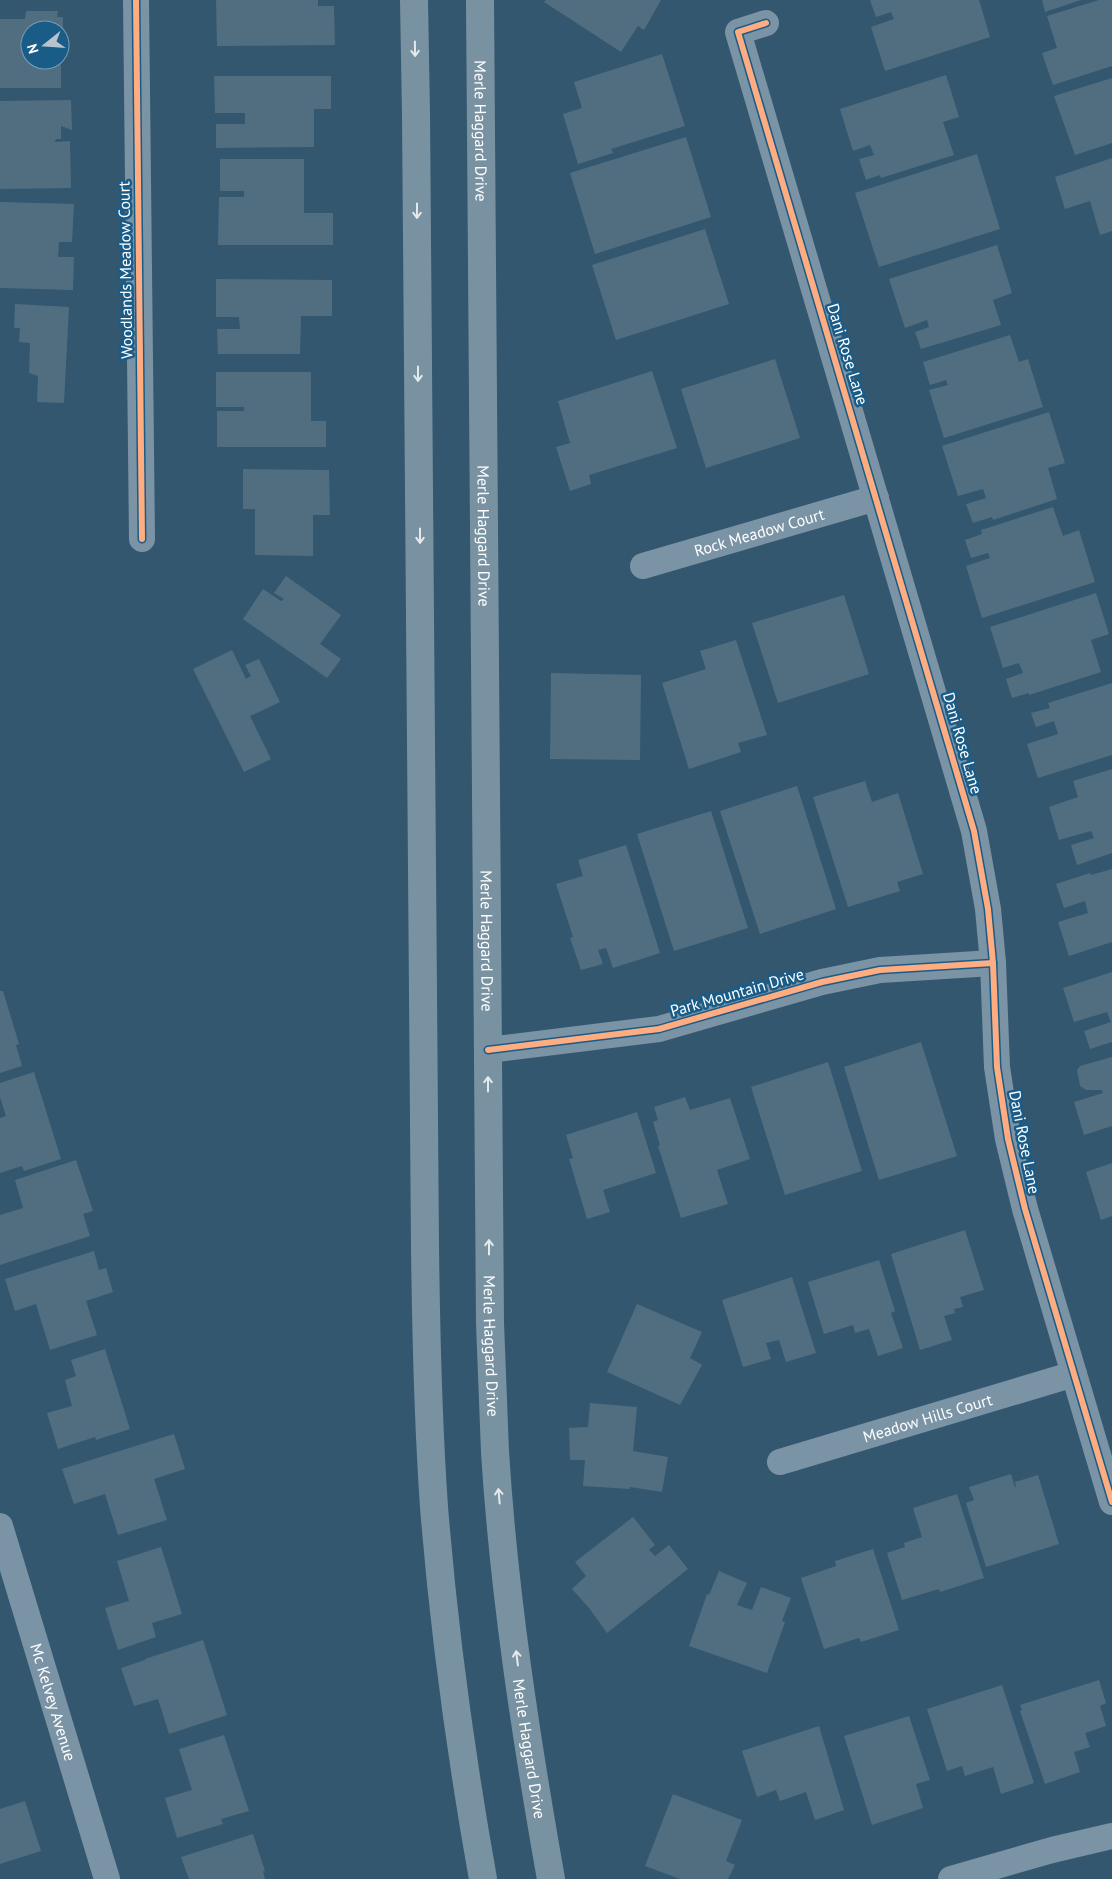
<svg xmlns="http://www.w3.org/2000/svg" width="1112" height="1879" viewBox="0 0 1112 1879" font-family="'PT Sans',sans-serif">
  <rect width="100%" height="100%" fill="#33576f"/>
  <g fill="#516e81">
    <path d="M216 0H318V6H334L335 45 217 46Z"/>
    <path d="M546 0H661L644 30 638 26 621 52 544 2Z"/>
    <path d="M870 0H979L990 37 885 71 871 27 894 19 891 12 876 17Z"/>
    <path d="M1042 0H1081L1045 12Z"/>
    <path d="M1099 0H1112V66L1053 85 1042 53 1057 48 1047 16Z"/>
    <path d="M26 11H58L57 17H63V54H60V30H30V60H61V88H0V19H25Z"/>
    <path d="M662 54 685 126 611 149 613 153 578 164 563 114 582 108 574 82Z"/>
    <path d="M946 75 959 117 943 122 954 155 881 178 880 175 866 180 859 159 874 155 870 145 853 151 840 109Z"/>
    <path d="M214 76H331V109H314V147L216 148V124H245V113H215Z"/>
    <path d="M1112 78V143L1075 155 1054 96Z"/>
    <path d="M71 100 72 130 61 126V139H56L55 142 70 141 71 188 0 189V101Z"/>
    <path d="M686 137 711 217 595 254 570 173Z"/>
    <path d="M977 154 1000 229 879 267 855 193Z"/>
    <path d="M1112 158V231L1100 235 1090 201 1065 209 1055 177Z"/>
    <path d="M220 159H304V213H333V245H218L219 197H244V191H220Z"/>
    <path d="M0 202 74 204 72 242H59L58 257H74L73 290 0 288Z"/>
    <path d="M705 229 729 304 616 340 592 265Z"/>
    <path d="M997 245 1012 293 993 300 1001 325 921 349 915 332 929 327 927 320 905 328 889 279Z"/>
    <path d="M216 279 332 280V316H301L300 354H218L217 329H240L239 317H216Z"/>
    <path d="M15 304 69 307 64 403 37 402 38 376 29 373 30 343 19 342 20 328H14Z"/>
    <path d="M1010 335 1019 362 1028 359 1043 407 944 438 929 390 948 385 946 380 930 385 923 362Z"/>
    <path d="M775 359 800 438 706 468 681 389Z"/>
    <path d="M652 371 677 448 589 475 591 484 570 491 556 447 570 443 558 401Z"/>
    <path d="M216 372H311V421H326V447H217V411H244V407H216Z"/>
    <path d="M1049 412 1065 463 1048 468 1057 499 993 520 992 517 973 523 966 504 986 498 983 489 958 496 942 446Z"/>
    <path d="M243 469 329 470 330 515H313V556L255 555V509H243Z"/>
    <path d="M1053 507 1063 536 1079 530 1095 582 982 618 966 566 990 558 988 553 971 558 965 540 982 534 981 530Z"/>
    <path d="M286 576 341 615 320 644 341 659 327 678 243 619 263 589 281 601 284 599 274 593Z"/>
    <path d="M1096 593 1109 634 1091 640 1101 672 1029 695V693L1012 698 1006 679 1023 673 1019 663 1003 668 990 627Z"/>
    <path d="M844 595 869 674 778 703 752 623Z"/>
    <path d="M736 640 767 735 738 743 741 752 689 769 662 683 706 669 700 651Z"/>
    <path d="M232 650 246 679 251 676 245 665 259 659 280 702 250 716 271 759 244 772 193 669Z"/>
    <path d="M551 673 641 675 640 760 550 759Z"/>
    <path d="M1112 683V755L1038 778 1027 744 1058 734 1054 721 1036 727 1031 713 1050 708 1048 703Z"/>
    <path d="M1112 769V853L1077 865 1071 845 1094 838 1091 831 1059 840 1049 807 1078 797 1073 781Z"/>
    <path d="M865 781 872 802 898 793 923 874 897 882 900 891 848 907 813 797Z"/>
    <path d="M797 786 836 909 760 934 720 811Z"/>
    <path d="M711 811 748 928 674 951 637 834Z"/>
    <path d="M626 845 660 953 613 968 606 948 598 950 603 964 581 970 570 938 573 937 556 884 583 876 578 860Z"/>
    <path d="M1112 869V942L1069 956 1058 922 1088 913 1085 901 1064 908 1056 884 1090 873 1091 875Z"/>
    <path d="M1112 972V1042L1090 1049 1084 1031 1111 1022 1107 1012 1074 1022 1063 988Z"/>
    <path d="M0 991H3L19 1044 16 1045 22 1066 0 1073Z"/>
    <path d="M921 1042 957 1156 879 1180 844 1067Z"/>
    <path d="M1112 1057V1126L1084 1135 1074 1102 1103 1093 1102 1090H1086L1080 1086 1077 1070 1080 1066Z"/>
    <path d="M828 1062 862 1171 785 1195 751 1087Z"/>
    <path d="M34 1072 61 1159 24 1171 22 1166 0 1173V1118L6 1116 0 1097V1083Z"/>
    <path d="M685 1097 690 1110 730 1098 750 1159 717 1170 728 1204 681 1218 658 1146 660 1145 653 1122 658 1120 654 1107Z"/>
    <path d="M637 1112 656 1173 603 1190 610 1212 587 1219 569 1159 573 1158 566 1135Z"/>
    <path d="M76 1160 93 1211 83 1214 90 1236 0 1265V1215L23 1208 15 1180Z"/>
    <path d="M1112 1163V1216L1101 1220 1086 1172Z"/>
    <path d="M965 1230 984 1290 960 1297 963 1307 954 1309 955 1313 944 1316 952 1340 920 1350 891 1254Z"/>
    <path d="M94 1251 99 1270 106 1268 113 1292 86 1301 97 1335 50 1350 36 1304 15 1311 5 1279Z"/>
    <path d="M879 1260 895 1311 891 1313 903 1348 878 1356 869 1329 855 1333 853 1325 824 1334 808 1282Z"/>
    <path d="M792 1277 816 1353 786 1362 779 1340 766 1343 771 1359 743 1367 722 1300Z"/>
    <path d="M637 1304 702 1332 690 1358 702 1365 680 1405 607 1372Z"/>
    <path d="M105 1349 130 1429 96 1440 95 1437 58 1449 47 1413 72 1406 65 1380 76 1376 71 1360Z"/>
    <path d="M590 1403 637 1407 633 1451 668 1457 662 1492 630 1487V1489L583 1486 585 1460H570L569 1428 588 1427Z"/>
    <path d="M174 1434 185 1469 154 1479 167 1520 118 1535 105 1494 74 1504 62 1469Z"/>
    <path d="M1011 1474 1015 1487H1016L1015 1482 1038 1475 1059 1544 986 1567 966 1503 974 1500 969 1487Z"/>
    <path d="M957 1494 984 1578 940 1592 939 1589 902 1600 887 1553 905 1547 904 1543 922 1537 913 1508Z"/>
    <path d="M633 1517 655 1545 649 1550 655 1556 669 1545 688 1569 607 1633 589 1608 572 1589 586 1576 575 1562Z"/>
    <path d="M161 1547 182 1614 152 1623 156 1637 118 1650 105 1608 129 1601 117 1561Z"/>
    <path d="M873 1549 899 1630 861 1642 859 1638 824 1649 801 1578 836 1566 835 1561Z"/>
    <path d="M719 1571 747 1583 737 1605 752 1610 761 1587 791 1598 782 1621 785 1622 767 1673 689 1646 707 1594 709 1595Z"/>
    <path d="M203 1640 227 1715 169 1734 158 1699 134 1706 121 1668 145 1660V1659Z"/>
    <path d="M1099 1680 1106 1703 1100 1706 1106 1726 1085 1733 1090 1747 1074 1752 1080 1772 1045 1784 1020 1711 1022 1710 1020 1705Z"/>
    <path d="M1002 1685 1034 1783 1001 1794 993 1767 965 1776 962 1766 947 1771 927 1709Z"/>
    <path d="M909 1716 930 1780 916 1784 923 1808 872 1825 844 1736Z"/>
    <path d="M819 1726 844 1810 815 1820 806 1792 780 1801 776 1790 757 1797 742 1751Z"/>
    <path d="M224 1735 249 1811 221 1819 223 1824 177 1838 165 1798 192 1790 179 1749Z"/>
    <path d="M673 1794 742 1820 726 1861 735 1865 728 1879H680L645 1866Z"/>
    <path d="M25 1801 41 1851 0 1864V1809Z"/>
    <path d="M253 1834 265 1871H263L265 1879H189L181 1857Z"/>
  </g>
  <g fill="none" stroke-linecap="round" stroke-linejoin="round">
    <g stroke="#7a93a5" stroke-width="26">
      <path d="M136 0 142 539"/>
      <path d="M766 23 738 32 974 831 988 909 993 963 997 1067 1008 1139 1025 1209 1112 1502"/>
      <path id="s1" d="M643 566 876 498"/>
      <path d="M488 1050 659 1029 822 982 880 970 993 963"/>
      <path id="s2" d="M780 1462 1074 1374"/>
      <path id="s3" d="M0 1526 107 1879"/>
      <path d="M951 1879 1052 1850 1112 1836"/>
    </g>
    <g stroke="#7992a2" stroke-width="28">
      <path d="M414 0 416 114 425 1246C426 1334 428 1421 434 1507 444 1632 461 1756 483 1879"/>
      <path id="s4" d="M480 0 490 1323C492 1366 493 1409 495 1452 504 1595 526 1738 551 1879"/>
    </g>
    <g stroke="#1a5c88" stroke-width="9">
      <g id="cycleway">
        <path d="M136 0 142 539"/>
        <path d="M766 23 738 32 974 831 988 909 993 963 997 1067 1008 1139 1025 1209 1112 1502"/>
        <path d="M488 1050 659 1029 822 982 880 970 993 963"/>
      </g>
    </g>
    <use href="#cycleway" stroke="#ffac80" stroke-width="6"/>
  </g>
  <defs><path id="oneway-shaft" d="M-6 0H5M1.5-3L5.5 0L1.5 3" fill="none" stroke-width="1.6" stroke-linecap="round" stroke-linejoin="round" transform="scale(1.25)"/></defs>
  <g stroke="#e4e9ec">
    <use href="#oneway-shaft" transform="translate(415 49) rotate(89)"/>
    <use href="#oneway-shaft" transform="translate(417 211) rotate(90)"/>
    <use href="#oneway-shaft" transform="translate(418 374) rotate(90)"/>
    <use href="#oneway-shaft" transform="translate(420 536) rotate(90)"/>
    <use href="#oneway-shaft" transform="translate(488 1084) rotate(-90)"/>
    <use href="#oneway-shaft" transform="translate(489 1247) rotate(-90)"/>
    <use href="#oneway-shaft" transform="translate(499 1496) rotate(-95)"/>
    <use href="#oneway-shaft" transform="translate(517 1658) rotate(-97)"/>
  </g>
  <g text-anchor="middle" stroke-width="5" stroke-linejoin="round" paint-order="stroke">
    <g font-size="16" fill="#fff" stroke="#1a5c88">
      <text dy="6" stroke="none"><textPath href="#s4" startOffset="131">Merle Haggard Drive</textPath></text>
      <text transform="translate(125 270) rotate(-91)" y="6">Woodlands Meadow Court</text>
      <text transform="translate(848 354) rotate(73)" y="6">Dani Rose Lane</text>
      <text dy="6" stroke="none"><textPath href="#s1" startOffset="121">Rock Meadow Court</textPath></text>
      <text dy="6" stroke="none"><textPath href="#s4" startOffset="536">Merle Haggard Drive</textPath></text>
      <text transform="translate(963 743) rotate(74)" y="6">Dani Rose Lane</text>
      <text dy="6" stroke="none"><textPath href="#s4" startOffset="941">Merle Haggard Drive</textPath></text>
      <text transform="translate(737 992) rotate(-16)" y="6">Park Mountain Drive</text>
      <text transform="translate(1025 1142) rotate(79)" y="6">Dani Rose Lane</text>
      <text dy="6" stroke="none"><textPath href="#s4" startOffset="1346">Merle Haggard Drive</textPath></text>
      <text dy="6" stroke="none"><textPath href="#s2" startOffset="154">Meadow Hills Court</textPath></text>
      <text dy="6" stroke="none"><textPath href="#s3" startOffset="184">Mc Kelvey Avenue</textPath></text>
      <text dy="6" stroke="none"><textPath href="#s4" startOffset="1751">Merle Haggard Drive</textPath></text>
    </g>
  </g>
  <g transform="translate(45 45) rotate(253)"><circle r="24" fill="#1a5c88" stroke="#769db8"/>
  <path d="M0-4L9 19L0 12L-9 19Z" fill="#b8c4cd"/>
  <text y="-8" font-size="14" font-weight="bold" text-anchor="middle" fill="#ffffff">N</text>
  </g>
</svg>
